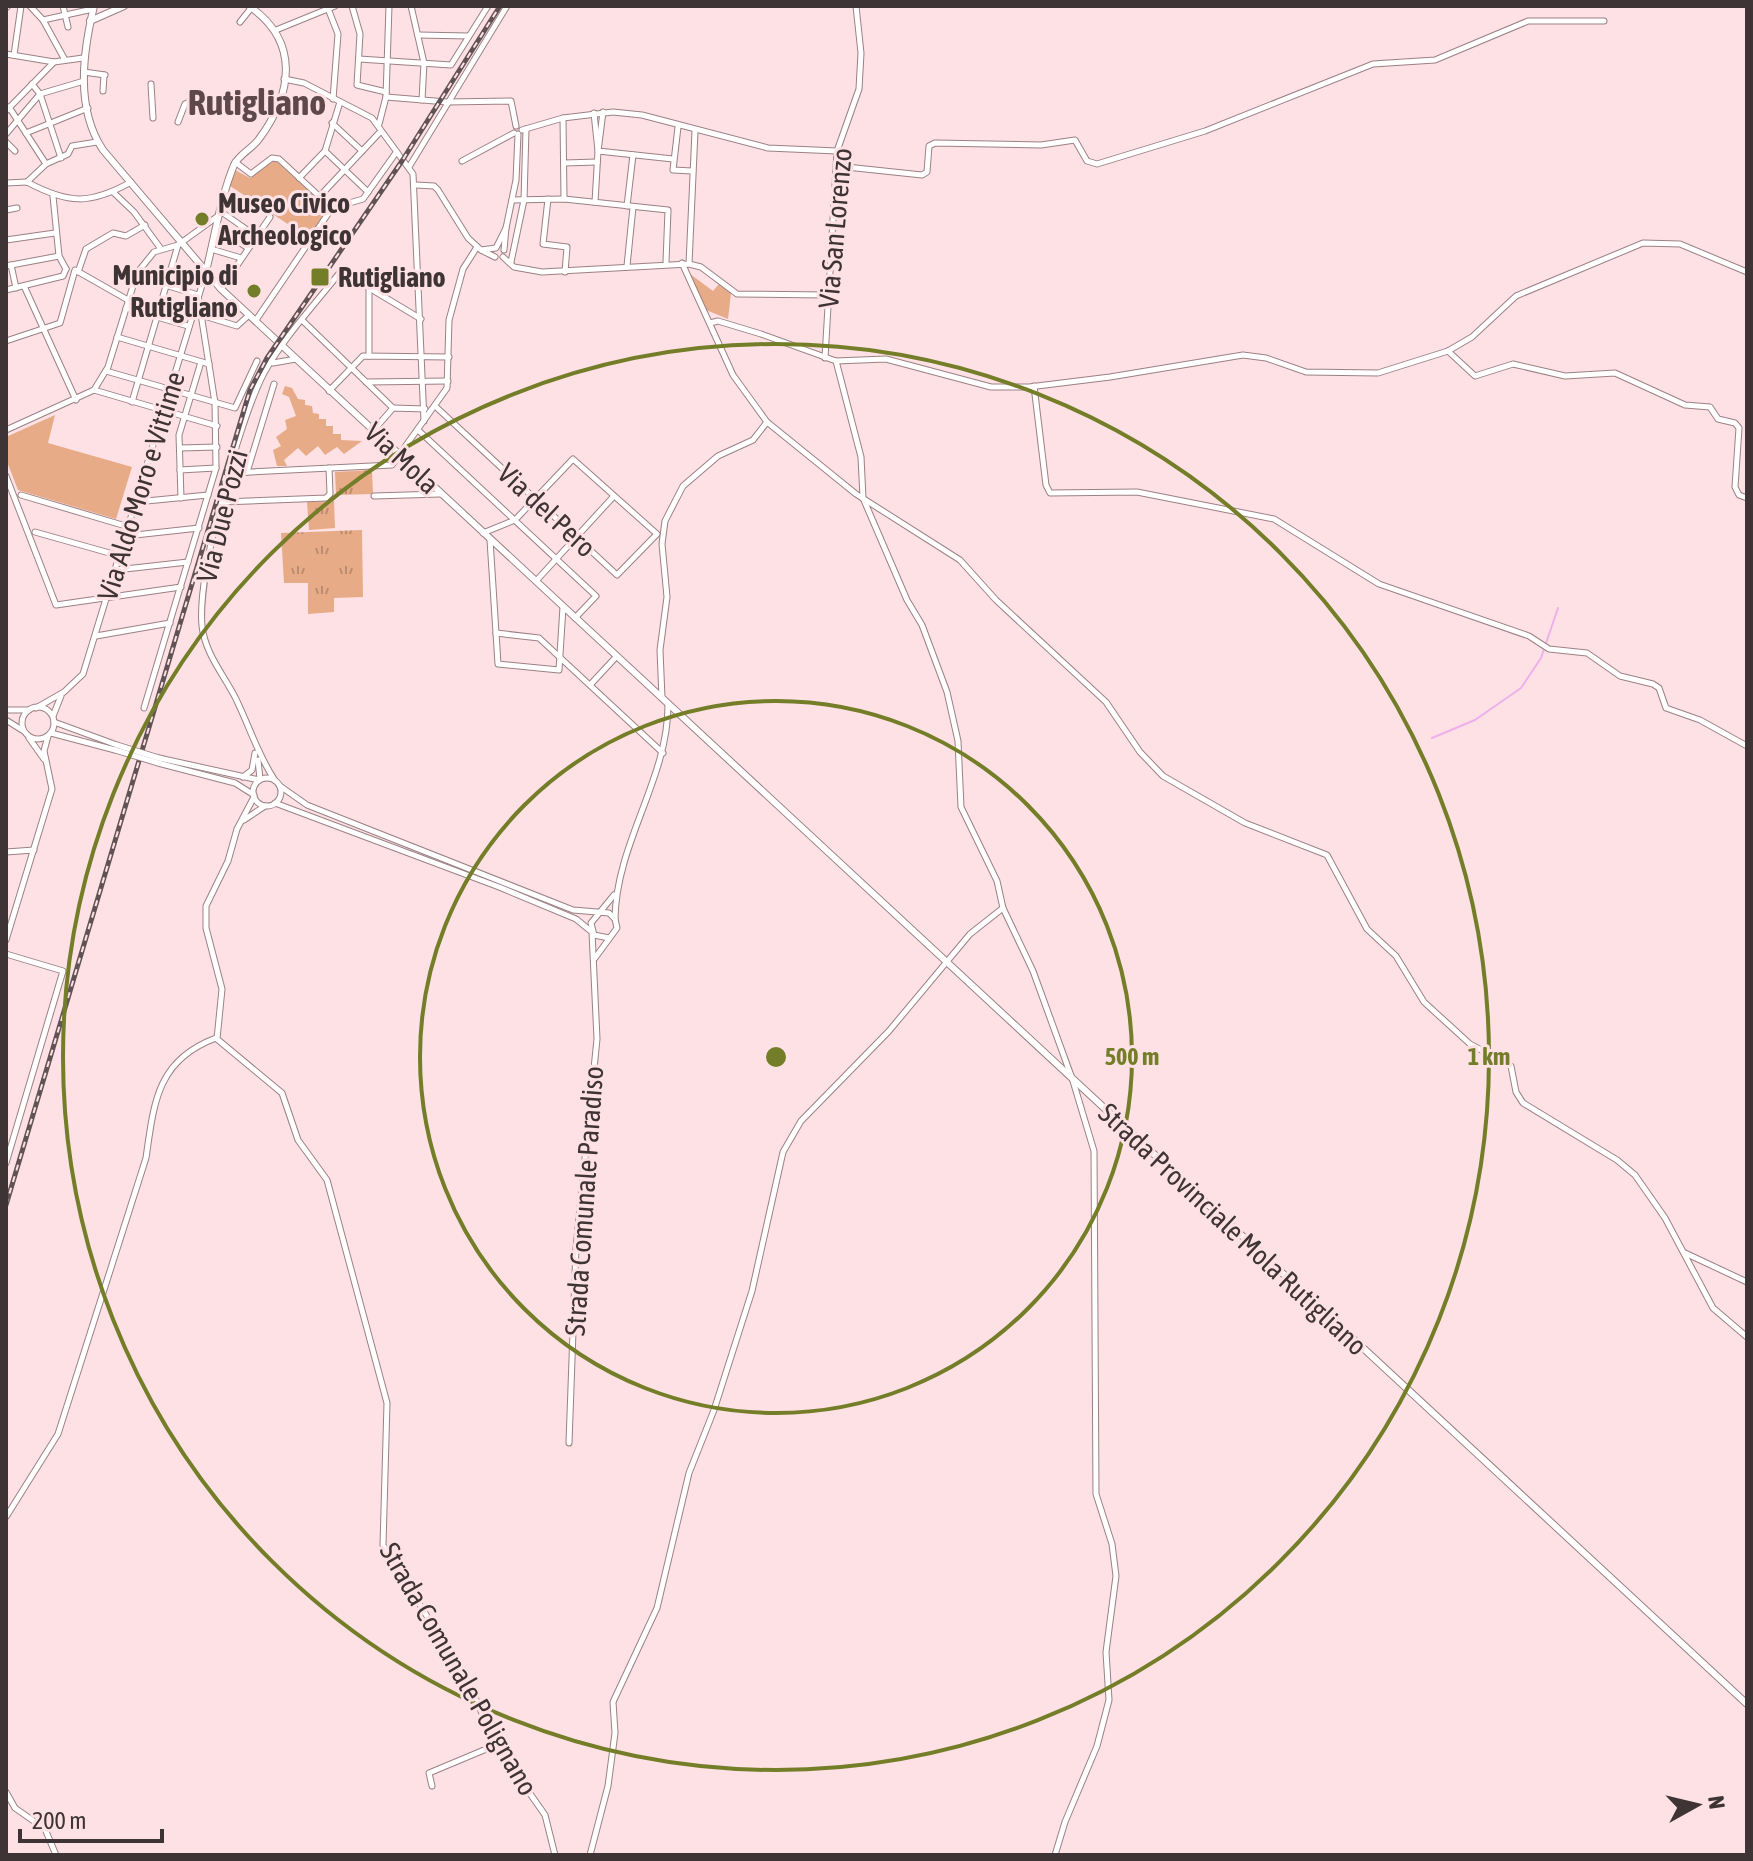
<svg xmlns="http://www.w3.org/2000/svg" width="1753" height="1861" viewBox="0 0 1753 1861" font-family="'Asap Condensed',sans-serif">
  <defs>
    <pattern id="grass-tufts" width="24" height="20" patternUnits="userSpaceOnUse" patternTransform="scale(2)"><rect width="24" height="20" fill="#e7ab88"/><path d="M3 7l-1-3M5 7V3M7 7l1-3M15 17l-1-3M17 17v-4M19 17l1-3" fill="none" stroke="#bd8c70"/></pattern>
  </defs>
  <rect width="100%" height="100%" fill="#fee1e4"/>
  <g fill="url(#grass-tufts)">
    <path d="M372 470 373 494 336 495 335 472Z"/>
    <path d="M334 501 335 528 309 530 307 502Z"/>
    <path d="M362 530 363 597 334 598V612L308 614V583H284L281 533Z"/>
  </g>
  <g fill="#e7ab88">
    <path d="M275 160 329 209 309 238 230 186 235 170 250 178Z"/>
    <path d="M690 274 713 291 719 284 731 293 728 319 706 310Z"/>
    <path d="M285 386 292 388 298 399 305 400V405L312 406 313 413 319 414V419H326V426H333V434H341V440L362 441 344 454 337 447 325 455 318 446 306 456 298 448 284 460 287 466H277L273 450 281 446 276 437 287 429 285 420 296 416 289 397 282 394Z"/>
    <path d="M55 415 48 443 132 467 116 519 18 490 6 459V437Z"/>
  </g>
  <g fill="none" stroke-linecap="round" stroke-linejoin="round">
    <path stroke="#eeb0ed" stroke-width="2" d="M1432 738 1475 720 1521 688 1541 658 1558 608"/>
    <g stroke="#9b8184" stroke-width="7">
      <g id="minor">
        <path d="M30 6 43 20 65 60"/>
        <path d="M63 6 68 27"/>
        <path d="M327 6 338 34 333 99"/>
        <path d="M352 6 360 34 357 85 386 92"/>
        <path d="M411 6 424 63 422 100"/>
        <path d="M6 8 8 6"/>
        <path d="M43 20 93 9"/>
        <path d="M240 22 252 7"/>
        <path d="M276 30 335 6"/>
        <path d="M418 35 469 36"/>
        <path d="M6 54 54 62 83 58"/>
        <path d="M14 55 21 6"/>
        <path d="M359 59 451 65 488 6"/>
        <path d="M84 72 105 75"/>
        <path d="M284 79 304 83 372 118 413 174 424 421"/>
        <path d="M32 84 40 94 61 158"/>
        <path d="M151 84 153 118"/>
        <path d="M103 91 104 75"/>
        <path d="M386 97 447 102 511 101 516 126"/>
        <path d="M9 107 46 164"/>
        <path d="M6 111 54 62"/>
        <path d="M603 112 598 151 673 159"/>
        <path d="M594 113 598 151 595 202"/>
        <path d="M563 118 564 199"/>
        <path d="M178 122 185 104 200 97"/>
        <path d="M332 123 362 151"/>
        <path d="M379 124 386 97 389 6"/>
        <path d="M678 127 673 170 692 171"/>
        <path d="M522 130 563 118 613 112 642 115 768 148 837 151"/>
        <path d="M26 133 88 108"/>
        <path d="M6 134 40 94 84 81"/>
        <path d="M6 142 15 151"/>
        <path d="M325 151 368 192"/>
        <path d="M462 161 514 133"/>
        <path d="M235 162 251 174 272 158 279 159 332 208"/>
        <path d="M564 163 597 162"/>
        <path d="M837 166 922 175 927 172 929 146 935 143 1041 145 1075 140 1087 161 1097 164 1205 131 1373 64 1435 60 1528 21H1604"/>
        <path d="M409 167 507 6"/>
        <path d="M299 178 325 151 340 102"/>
        <path d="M27 182C68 204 90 205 131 182"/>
        <path d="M27 182 46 164 68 154 72 146 97 142"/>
        <path d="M6 183 27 182"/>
        <path d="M416 185 434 186 438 190 468 238 481 250"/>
        <path d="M113 192 134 212 161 249"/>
        <path d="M53 196 59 256 66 269"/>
        <path d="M319 197 381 131"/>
        <path d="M548 199 543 244 567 247 565 272"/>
        <path d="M512 200 564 199 668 210 666 262"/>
        <path d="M627 206 633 155"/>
        <path d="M332 208 363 199 395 154"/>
        <path d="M6 210 17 208"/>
        <path d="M220 211 256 236"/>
        <path d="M506 228 516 180 518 134"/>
        <path d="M228 235 248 248"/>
        <path d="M6 240 55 233"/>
        <path d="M211 249 241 258"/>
        <path d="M495 257 481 250 496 248 506 228 504 250"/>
        <path d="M503 257 514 267 542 272 689 264 701 267 737 294 826 295"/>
        <path d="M511 262 524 200 526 129"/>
        <path d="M682 263 733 375 767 422 856 494 960 560 996 600 1106 702 1140 752 1163 776 1245 823 1327 855 1367 929 1396 956 1424 1002 1470 1044 1511 1066 1516 1092 1523 1103 1617 1160 1635 1175 1665 1218 1713 1308 1747 1337"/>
        <path d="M689 264 695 131"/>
        <path d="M11 265 16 288"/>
        <path d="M6 266 59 256"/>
        <path d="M627 266 633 207"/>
        <path d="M77 271 128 300"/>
        <path d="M78 272 86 249 113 233 126 236 145 225"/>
        <path d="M136 276 198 295 215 403 216 468 144 708"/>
        <path d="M24 286 76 400"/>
        <path d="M221 289 270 217"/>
        <path d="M369 289V356"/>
        <path d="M6 290 63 276 66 269"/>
        <path d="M126 308 188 326"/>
        <path d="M201 315 237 326 249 315"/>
        <path d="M256 320 332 208"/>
        <path d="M303 321 393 408"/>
        <path d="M710 323 718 321 761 334 836 361 886 359 991 387H1029L1110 377 1243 355 1266 358 1306 372 1378 373 1448 351 1472 337 1516 296 1643 243 1680 244 1747 272"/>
        <path d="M117 337 209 364"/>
        <path d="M6 341 60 323 75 270"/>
        <path d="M1448 351 1475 376 1513 364 1565 376 1615 373 1685 405 1710 407 1718 419 1735 423 1739 428 1735 487 1739 495 1747 498"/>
        <path d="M825 358 837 151 859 89 861 53 856 6"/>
        <path d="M836 361 861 457 863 498 907 600 922 625 947 692 958 741 961 807 997 881 1003 908 1033 971 1073 1081 1094 1151 1096 1494 1112 1544 1116 1576 1106 1652 1109 1700 1097 1746 1065 1822 1055 1855"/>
        <path d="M273 363 296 359"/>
        <path d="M106 371 235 408 257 361"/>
        <path d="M366 382 448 381"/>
        <path d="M1034 386 1046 485 1050 493 1137 492 1274 519 1379 584 1529 636 1549 649 1587 653 1620 676 1653 684 1659 688 1666 708 1700 720 1747 746"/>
        <path d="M94 390 217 426"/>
        <path d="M329 391 363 356 449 357"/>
        <path d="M132 402 178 245 218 216"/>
        <path d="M435 406 617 575 657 534 573 459 515 520 483 533"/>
        <path d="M6 430 94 390 108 367 137 273 154 252 178 245"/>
        <path d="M418 430 596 596 575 618"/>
        <path d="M373 431 393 408 425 409"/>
        <path d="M180 448 217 447"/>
        <path d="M180 470 216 468"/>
        <path d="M247 472 274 384"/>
        <path d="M231 473 392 465 447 388 449 320 463 269 477 247"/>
        <path d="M6 476 56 605 181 587"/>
        <path d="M21 495 129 527"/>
        <path d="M374 496 440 494"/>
        <path d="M181 498 179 435 201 362"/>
        <path d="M136 502 208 495"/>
        <path d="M223 502 326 498 330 494 329 468"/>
        <path d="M35 532 120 556"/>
        <path d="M126 536 199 528"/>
        <path d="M490 540 498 664 559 670 563 607"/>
        <path d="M116 570 188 562"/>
        <path d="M536 581 614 496"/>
        <path d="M496 633 539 638 663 753"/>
        <path d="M96 636 170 623"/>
        <path d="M590 685 616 657"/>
        <path d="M662 698 660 650 667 597 662 544 665 521 683 486 718 456 753 440 767 422"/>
        <circle cx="38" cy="723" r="16"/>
        <path d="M36 708 64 692 83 674 206 272"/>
        <path d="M6 710H29"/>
        <path d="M53 716 61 696"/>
        <path d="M6 720 22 730"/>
        <path d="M54 722 117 745"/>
        <path d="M51 733 115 750"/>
        <path d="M29 738 44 759"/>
        <path d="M159 758 259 780"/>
        <path d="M258 760 260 779"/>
        <path d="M158 763 235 783 254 795"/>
        <path d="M243 777 252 770 255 753"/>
        <circle cx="267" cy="792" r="14"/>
        <path d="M274 779C257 753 249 725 235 697 223 674 205 653 202 626 197 573 239 421 264 373 284 337 316 303 341 271L421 319"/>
        <path d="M280 786 307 805 573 910 609 913 615 919 617 928 595 958"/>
        <path d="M254 797 237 829 228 861 206 906V928L222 989 217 1039 282 1093 298 1140 327 1180 387 1403 383 1545 470 1686 496 1745 545 1815 555 1855"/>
        <path d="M275 803 499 887 576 919 592 932 597 1039 576 1248 569 1443"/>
        <path d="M244 820 265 806"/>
        <path d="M6 852 34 850"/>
        <path d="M615 919C616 843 668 779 668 705"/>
        <path d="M609 938 594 935 591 923 614 895"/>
        <path d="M6 940 52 789 44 751 48 736"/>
        <path d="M6 954 63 971 6 1163"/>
        <path d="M1685 1253 1747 1282"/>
        <path d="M6 1517 58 1434 146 1158C154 1102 157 1060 216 1038"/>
        <path d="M432 1786 429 1773 496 1745"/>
        <path d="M6 1792 15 1808 45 1829 56 1855"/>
        <path d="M590 1855 608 1786 615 1733 613 1702 657 1608 689 1473 714 1410 752 1291 783 1152 801 1121 889 1031 970 934 1003 908"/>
      </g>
    </g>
    <g stroke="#9b8184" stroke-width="8">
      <g id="major">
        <path d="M94 6C83 52 75 108 103 150L221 289 1747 1704"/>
        <path d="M90 21 124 6"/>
        <path d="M206 271C215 236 220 199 234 165 239 154 252 149 259 139 293 93 300 41 249 6"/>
      </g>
    </g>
    <use href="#minor" stroke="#fff" stroke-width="5"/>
    <use href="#major" stroke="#fff" stroke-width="6"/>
    <g stroke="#615355" stroke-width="5">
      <path id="rail" d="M6 1205 250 390 267 358 402 161 500 6"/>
    </g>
    <use href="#rail" stroke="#fee1e4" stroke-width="2" stroke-dasharray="6" stroke-linecap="butt"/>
    <g stroke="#9b8184" stroke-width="7" stroke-linecap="butt">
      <g id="minor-bridge">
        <path d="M117 745 159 758"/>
        <path d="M115 750 158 763"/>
      </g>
    </g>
    <use href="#minor-bridge" stroke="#fff" stroke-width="5"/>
  </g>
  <g fill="none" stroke="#747d28" stroke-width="4">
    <circle cx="776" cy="1057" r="356"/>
    <circle cx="776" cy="1057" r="713"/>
  </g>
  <g fill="#747d28" stroke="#fee1e4" stroke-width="3">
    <circle cx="202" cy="219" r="8"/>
    <rect x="310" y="267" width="20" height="20" rx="4"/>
    <circle cx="254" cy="291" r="8"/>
  </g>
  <g text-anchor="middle" stroke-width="6" stroke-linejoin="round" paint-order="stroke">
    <g font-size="28" font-weight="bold" fill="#3e3335" stroke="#fee1e4" text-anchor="start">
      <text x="218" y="213">Museo Civico<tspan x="218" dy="32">Archeologico</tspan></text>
      <text x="238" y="285" text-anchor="end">Municipio di<tspan x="238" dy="32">Rutigliano</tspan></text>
      <text x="338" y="287">Rutigliano</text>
    </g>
    <g font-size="28" fill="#3e3335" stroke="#fee1e4">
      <text transform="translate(835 228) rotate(-85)" y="10">Via San Lorenzo</text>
      <text transform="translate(402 458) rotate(43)" y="10">Via Mola</text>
      <text transform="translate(141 486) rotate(-73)" y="10">Via Aldo Moro e Vittime</text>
      <text transform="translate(547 510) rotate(43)" y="10">Via del Pero</text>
      <text transform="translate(222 516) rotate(-76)" y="10">Via Due Pozzi</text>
      <text transform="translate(584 1201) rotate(-86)" y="10">Strada Comunale Paradiso</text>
      <text transform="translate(1233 1229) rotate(43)" y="10">Strada Provinciale Mola Rutigliano</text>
      <text transform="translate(459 1669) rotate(60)" y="10">Strada Comunale Polignano</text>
    </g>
    <g font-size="36" font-weight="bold" fill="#5f484b" stroke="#fee1e4">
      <text x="257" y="115">Rutigliano</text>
    </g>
  </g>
  <circle cx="776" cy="1057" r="12" fill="#747d28" stroke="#fee1e4" stroke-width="4"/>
  <g font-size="24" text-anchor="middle" font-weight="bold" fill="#747d28" stroke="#fee1e4" stroke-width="6" stroke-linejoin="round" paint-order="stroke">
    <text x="1132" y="1065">500 m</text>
    <text x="1489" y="1065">1 km</text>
  </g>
  <rect width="1753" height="1861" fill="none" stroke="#3e3335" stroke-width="16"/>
  <g transform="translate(1697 1805) rotate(82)" stroke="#fee1e4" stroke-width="6" paint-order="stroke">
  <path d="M0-6L14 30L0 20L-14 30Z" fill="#3e3335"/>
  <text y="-12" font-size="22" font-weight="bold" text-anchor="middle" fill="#3e3335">N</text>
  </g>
  <path d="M20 1829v12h142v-12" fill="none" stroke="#3e3335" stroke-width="4"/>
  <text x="32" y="1829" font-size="24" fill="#3e3335" stroke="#fee1e4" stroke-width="6" paint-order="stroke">200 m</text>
</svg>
